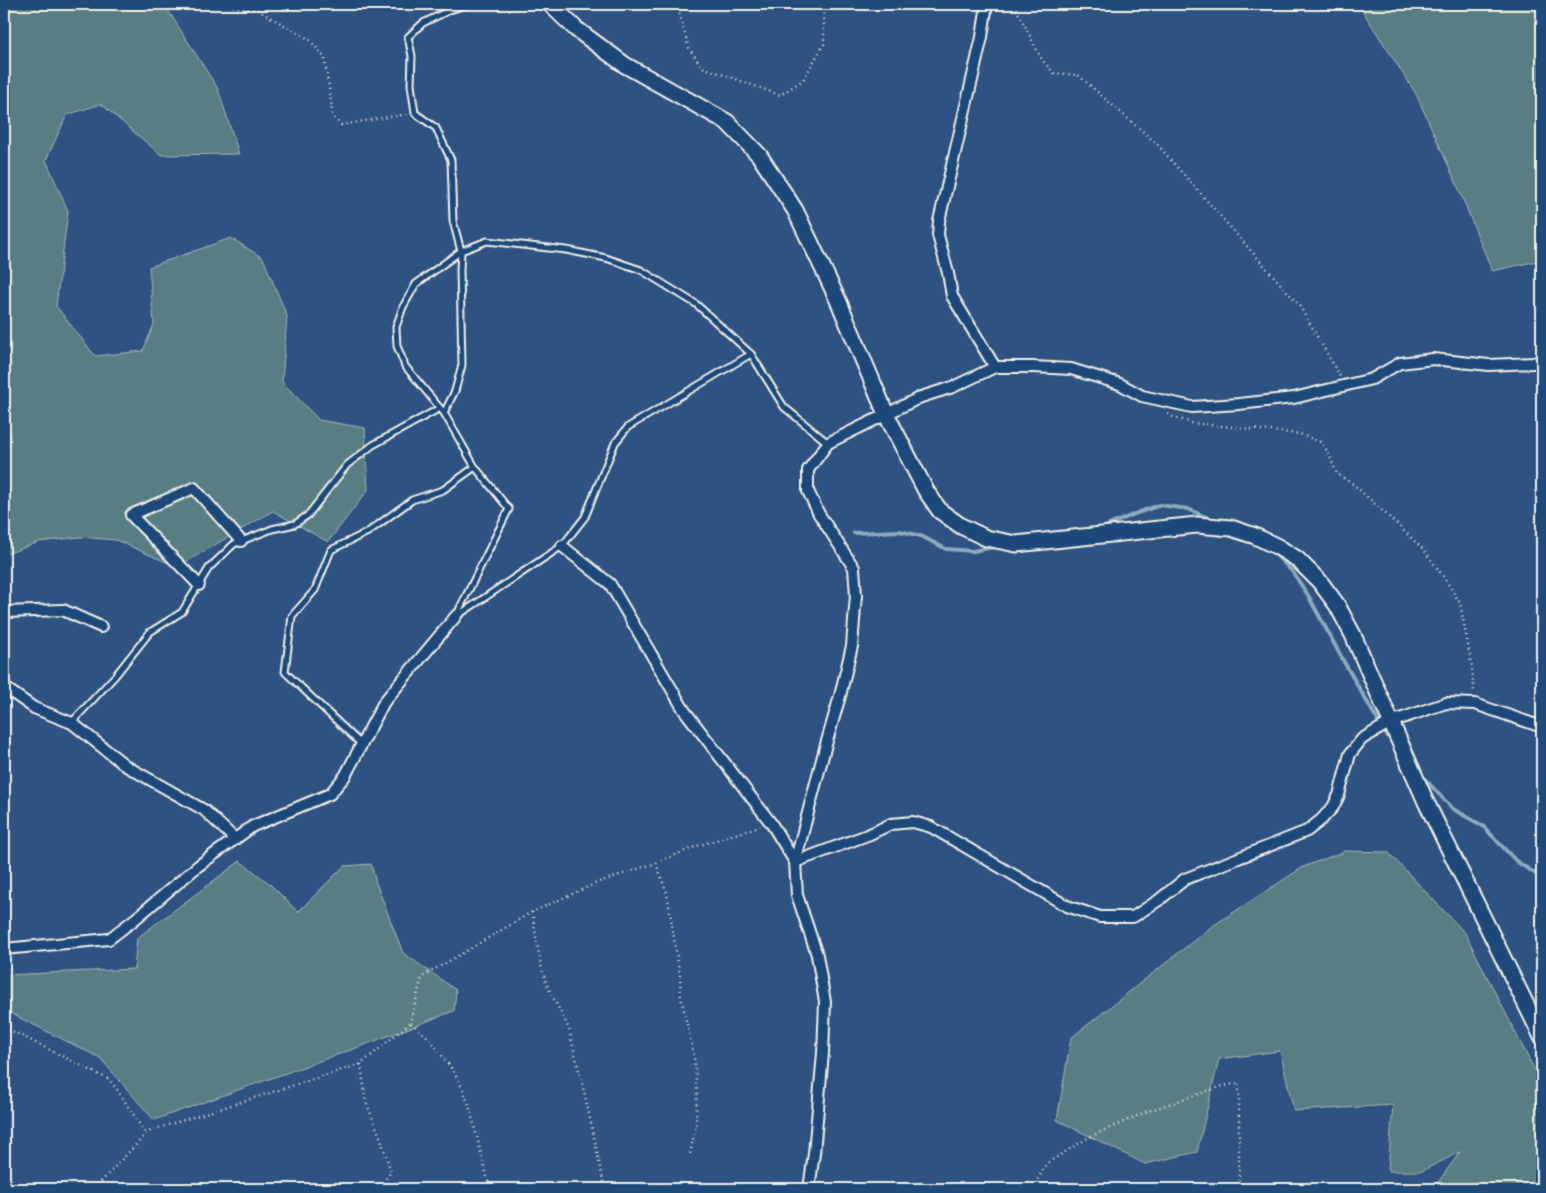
<svg xmlns="http://www.w3.org/2000/svg" width="1546" height="1193" viewBox="0 0 1546 1193" font-family="'Comic Neue',sans-serif">
  <rect width="100%" height="100%" fill="#2e5281"/>
  <filter id="ink" filterUnits="userSpaceOnUse"><feTurbulence type="fractalNoise" baseFrequency=".02" numOctaves="2"/><feDisplacementMap in="SourceGraphic" scale="10" xChannelSelector="R" yChannelSelector="G"/><feConvolveMatrix kernelMatrix="1 2 1 2 8 2 1 2 1" color-interpolation-filters="sRGB"/></filter>
  <g filter="url(#ink)">
    <g fill="#597e84" stroke="#a6b8b6">
      <path d="M4 4H164L218 89 239 154 161 155 101 104 67 115 46 160 68 211 56 306 95 356 143 351 154 324 149 267 231 238 263 258 287 316 282 382 319 420 365 428 368 490 328 542 273 511 177 567 116 540 79 537 39 542 4 555Z"/>
      <path d="M1358 4H1542V260L1492 271 1458 187 1416 94Z"/>
      <path d="M1345 851 1388 852 1465 933 1542 1085V1189H1433L1460 1152 1422 1171H1388L1393 1105 1294 1111 1280 1051 1219 1059 1197 1152 1145 1164 1057 1120 1071 1038 1211 927 1303 867Z"/>
      <path d="M240 861 270 884 298 912 344 866 371 864 376 883 403 953 456 990 454 1011 359 1047 154 1120 100 1058 4 1010V975L134 969 137 938Z"/>
    </g>
    <g fill="none" stroke-linecap="round" stroke-linejoin="round">
      <g stroke="#8babbd" stroke-width="4">
        <path d="M1102 528 1137 513 1160 505 1188 509 1215 521"/>
        <path d="M854 533 900 531 921 536 946 549 973 551 1000 546"/>
        <path d="M1272 551 1292 571 1309 597 1344 662 1384 731 1393 743"/>
        <path d="M1421 775 1453 809 1483 826 1516 861 1542 878"/>
      </g>
      <g stroke="#f4f1e8" stroke-width="9">
        <g id="lane">
          <path d="M444 413 405 366 397 346 396 327 403 307 416 284 461 251 487 241 566 250 606 258 641 270 696 304 751 354 784 407 828 443"/>
          <path d="M456 616 509 509 475 467 444 413 455 391 462 365 460 270 461 251 453 221 451 160 436 128 415 113 411 85 412 56 408 37 423 23 450 10 468 4"/>
          <path d="M457 616 562 546 585 517 615 443 628 427 751 354"/>
          <path d="M72 722 115 676 150 632 182 612 209 568 234 544 272 529 295 524 308 515 347 465 373 445 440 408"/>
          <path d="M361 744 285 672 292 616 315 590 331 550 368 532 412 500 443 490 475 467"/>
        </g>
      </g>
      <g stroke="#f4f1e8" stroke-width="14">
        <g id="street">
          <path d="M987 4 982 37 939 221 938 235 948 273 952 296 995 367"/>
          <path d="M562 546 610 584 684 710 771 823 795 862"/>
          <path d="M199 585 131 515 194 488 241 541"/>
          <path d="M4 612 63 610 101 627"/>
          <path d="M4 687 34 708 72 723 126 766 204 810 235 839"/>
          <path d="M795 862 870 834 891 824 913 822 931 827 1067 906 1100 917H1133L1159 900 1185 879 1307 831 1321 820 1333 807 1339 795 1350 754 1362 739 1391 722 1446 703 1475 704 1542 727"/>
          <path d="M4 949 109 939 135 919 198 866 253 826 330 794 345 776 384 702 456 616"/>
          <path d="M809 1189 814 1153 823 1053 825 1002 817 955 797 895 795 862 825 748 840 696 852 646 856 595 854 568 819 514 808 491V470L828 443 921 397 953 387 995 367H1033L1071 369 1120 384 1142 396 1192 407 1239 404 1294 398 1372 379 1400 363 1433 359 1489 365 1533 363 1542 361"/>
        </g>
      </g>
      <g stroke="#f4f1e8" stroke-width="19">
        <path id="secondary" d="M550 4 576 29 625 65 727 122 759 155 795 210 838 300 886 414 926 491 940 511 961 526 986 538 1016 544 1197 525 1231 528 1255 536 1278 547 1297 559 1320 582 1337 605 1353 635 1426 802 1542 1037"/>
      </g>
      <g stroke="#f4f1e8" stroke-width="2.5" stroke-dasharray="1 4" stroke-linecap="butt">
        <path d="M218 4 257 10 309 39 325 58C326 78 332 96 332 116L341 125 408 114"/>
        <path d="M677 4 689 48 702 67 780 95 803 80 824 44V12L828 4"/>
        <path d="M1014 4 1042 60 1054 73 1078 75 1156 143 1299 305 1340 376"/>
        <path d="M1168 414 1173 417 1192 423 1300 434 1320 442 1328 452 1337 474 1353 484 1387 515 1424 550 1443 576 1460 603 1472 667 1474 693"/>
        <path d="M656 863 667 893 680 976 681 997 694 1056 697 1090 696 1125 690 1154"/>
        <path d="M532 912 541 966 547 985 569 1029 586 1100 605 1189"/>
        <path d="M411 1023 429 1038 452 1069 462 1087 469 1105 490 1189"/>
        <path d="M4 1027 108 1079 116 1088 146 1134"/>
        <path d="M361 1064 366 1102 381 1139 391 1172 378 1189"/>
        <path d="M4 1173 21 1189"/>
        <path d="M94 1189 146 1134 152 1130 361 1064 410 1023 422 977 532 912 599 882 656 863 697 846 760 826"/>
        <path d="M1036 1189V1182L1047 1163 1091 1136 1151 1110 1223 1086 1239 1083V1189"/>
      </g>
      <use href="#lane" stroke="#1f4a7a" stroke-width="5"/>
      <use href="#street" stroke="#1f4a7a" stroke-width="10"/>
      <use href="#secondary" stroke="#1f4a7a" stroke-width="15"/>
    </g>
  </g>
  <rect width="1546" height="1193" fill="none" stroke="#1f4a7a" stroke-width="20"/>
  <rect x="10" y="10" width="1526" height="1173" fill="none" stroke="#f4f1e8" stroke-width="2" filter="url(#ink)"/>
</svg>
